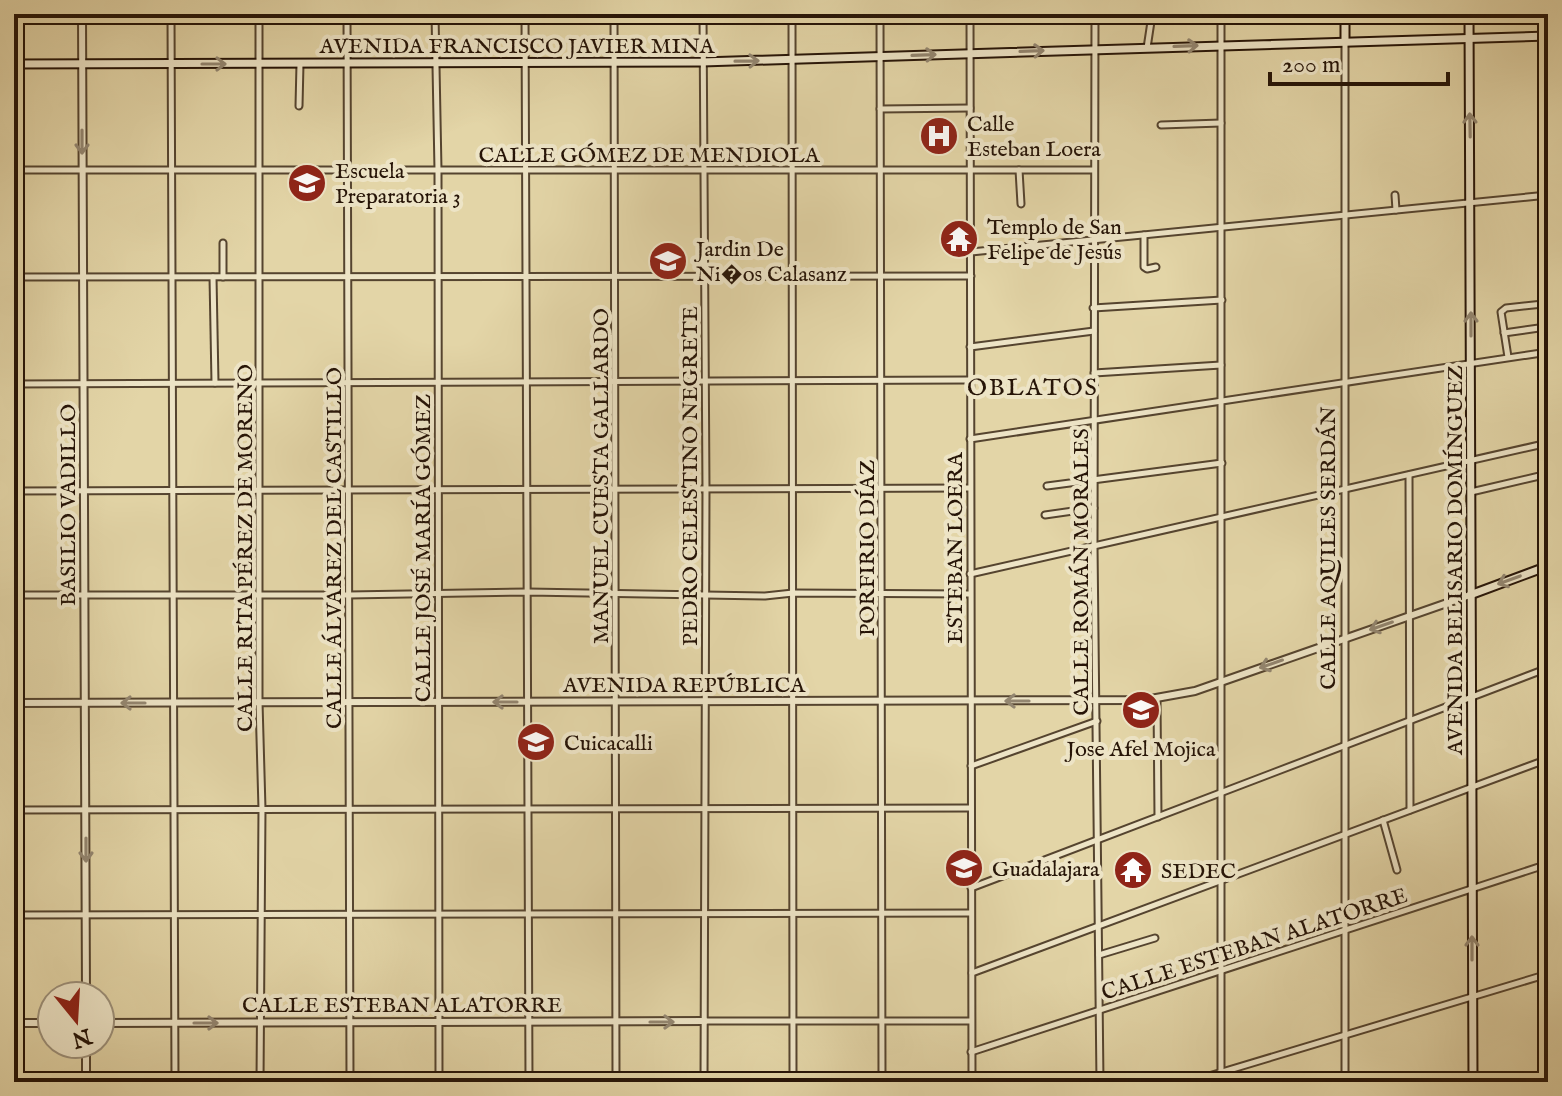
<svg xmlns="http://www.w3.org/2000/svg" width="1562" height="1096" viewBox="0 0 1562 1096" font-family="'IM FELL English',serif">
  <rect width="100%" height="100%" fill="#e3d5a7"/>
  <filter id="stains"><feTurbulence type="fractalNoise" baseFrequency=".0025" numOctaves="4"/><feColorMatrix values="0 0 0 0 .2 0 0 0 0 .09 0 0 0 0 .02 0 0 0 .5 -.17"/></filter>
  <radialGradient id="worn" r=".72"><stop offset=".6" stop-color="#630" stop-opacity="0"/><stop offset="1" stop-color="#630" stop-opacity=".3"/></radialGradient>
  <g fill="none" stroke-linecap="round" stroke-linejoin="round">
    <g stroke="#55442f" stroke-width="9">
      <g id="minor">
        <path d="M171 14 175 1082"/>
        <path d="M259 14V702L262 809 260 1082"/>
        <path d="M347 14 350 1082"/>
        <path d="M435 14 438 170 439 1082"/>
        <path d="M525 14 529 1082"/>
        <path d="M614 14 616 1082"/>
        <path d="M703 14 706 490 704 1082"/>
        <path d="M792 14 793 1082"/>
        <path d="M880 14 882 1082"/>
        <path d="M970 14 972 1082"/>
        <path d="M1095 14 1094 546 1100 1082"/>
        <path d="M1147 48 1152 15"/>
        <path d="M299 106 300 64"/>
        <path d="M880 109 970 108"/>
        <path d="M1161 125 1221 123"/>
        <path d="M14 170H1093"/>
        <path d="M1019 170 1021 204"/>
        <path d="M1395 195 1396 210"/>
        <path d="M1144 235V267L1147 269 1156 267"/>
        <path d="M971 252 1548 195"/>
        <path d="M14 277 971 276"/>
        <path d="M213 277 215 383"/>
        <path d="M223 277V243"/>
        <path d="M1093 308 1222 300"/>
        <path d="M1504 333 1546 327"/>
        <path d="M970 347 1094 331"/>
        <path d="M1508 357 1501 312 1506 308 1543 304 1548 352"/>
        <path d="M1094 373 1221 365"/>
        <path d="M14 384 970 380"/>
        <path d="M970 439 1548 352"/>
        <path d="M1409 475 1410 810"/>
        <path d="M1047 486 1222 463"/>
        <path d="M14 491 969 488"/>
        <path d="M1471 492 1548 474"/>
        <path d="M1045 515 1094 508"/>
        <path d="M970 574 1548 443"/>
        <path d="M14 595H349L528 592 765 596 793 593 969 594"/>
        <path d="M1157 699 1158 817"/>
        <path d="M971 766 1097 721"/>
        <path d="M14 810 971 808"/>
        <path d="M1383 820 1397 870"/>
        <path d="M971 888 1548 668"/>
        <path d="M14 915 971 913"/>
        <path d="M1099 955 1155 938"/>
        <path d="M972 973 1548 759"/>
        <path d="M705 1021H971"/>
        <path d="M971 1052 1548 864"/>
        <path d="M1189 1082 1548 974"/>
        <path d="M1221 1082V14"/>
        <path d="M1345 1082V42"/>
        <path d="M1514 1082 1548 1078"/>
      </g>
    </g>
    <g stroke="#55442f" stroke-width="10">
      <g id="tertiary">
        <path d="M82 14 86 996"/>
        <path d="M14 703 1145 700 1195 691 1470 595"/>
        <path d="M14 1023H52"/>
        <path d="M100 1023 705 1021"/>
        <path d="M86 1044V1082"/>
      </g>
    </g>
    <g stroke="#261407" stroke-width="11">
      <g id="secondary">
        <path d="M1469 14 1473 1082"/>
        <path d="M1345 42V14"/>
        <path d="M14 64 702 62 1548 36"/>
        <path d="M1470 595 1548 566"/>
      </g>
    </g>
    <use href="#minor" stroke="#ede4c6" stroke-width="5"/>
    <use href="#tertiary" stroke="#ede4c6" stroke-width="6"/>
    <use href="#secondary" stroke="#ede4c6" stroke-width="7"/>
  </g>
  <defs><path id="oneway-shaft" d="M-6 0H5M1.5-3L5.5 0L1.5 3" fill="none" stroke-width="1.6" stroke-linecap="round" stroke-linejoin="round" transform="scale(2)"/></defs>
  <g stroke="#938670">
    <use href="#oneway-shaft" transform="translate(1186 46) rotate(-2)"/>
    <use href="#oneway-shaft" transform="translate(1032 51) rotate(-2)"/>
    <use href="#oneway-shaft" transform="translate(924 55) rotate(-2)"/>
    <use href="#oneway-shaft" transform="translate(747 61) rotate(-1)"/>
    <use href="#oneway-shaft" transform="translate(214 64)"/>
    <use href="#oneway-shaft" transform="translate(1470 125) rotate(-91)"/>
    <use href="#oneway-shaft" transform="translate(82 142) rotate(90)"/>
    <use href="#oneway-shaft" transform="translate(1471 324) rotate(-90)"/>
    <use href="#oneway-shaft" transform="translate(1509 580) rotate(160)"/>
    <use href="#oneway-shaft" transform="translate(1381 626) rotate(161)"/>
    <use href="#oneway-shaft" transform="translate(1271 664) rotate(161)"/>
    <use href="#oneway-shaft" transform="translate(1017 701) rotate(-180)"/>
    <use href="#oneway-shaft" transform="translate(505 702) rotate(180)"/>
    <use href="#oneway-shaft" transform="translate(133 703) rotate(180)"/>
    <use href="#oneway-shaft" transform="translate(86 850) rotate(90)"/>
    <use href="#oneway-shaft" transform="translate(1472 948) rotate(-90)"/>
    <use href="#oneway-shaft" transform="translate(662 1022)"/>
    <use href="#oneway-shaft" transform="translate(206 1023)"/>
  </g>
  <defs>
    <g id="hospital-disc" transform="scale(2)"><circle r="9.5" fill="#8f2418" stroke="#ede4c6"/><path d="M-5-5h3v3.5h4V-5h3V5h-3V1.5h-4V5h-3Z" fill="#fff"/></g>
    <g id="university-disc" transform="scale(2)"><circle r="9.5" fill="#8f2418" stroke="#ede4c6"/><path d="M0-5L7-2L0 1L-7-2ZM-4 1L0 2.5L4 1V4Q0 6-4 4Z" fill="#fff"/></g>
    <g id="temple-disc" transform="scale(2)"><circle r="9.5" fill="#8f2418" stroke="#ede4c6"/><path d="M0-6L5-2H3V0L6.5 2.5H4V6H1.5V3h-3V6H-4V2.5H-6.5L-3 0V-2H-5Z" fill="#fff"/></g>
    <g id="school-disc" transform="scale(2)"><circle r="9.5" fill="#8f2418" stroke="#ede4c6"/><path d="M0-5L7-2L0 1L-7-2ZM-4 1L0 2.5L4 1V4Q0 6-4 4Z" fill="#fff"/></g>
  </defs>
  <g fill-rule="evenodd">
    <use href="#hospital-disc" x="939" y="136"/>
    <use href="#university-disc" x="307" y="183"/>
    <use href="#temple-disc" x="959" y="239"/>
    <use href="#school-disc" x="668" y="261"/>
    <use href="#school-disc" x="1141" y="710"/>
    <use href="#school-disc" x="536" y="742"/>
    <use href="#school-disc" x="964" y="868"/>
    <use href="#temple-disc" x="1133" y="870"/>
  </g>
  <g text-anchor="middle" stroke-width="8" stroke-linejoin="round" paint-order="stroke">
    <g font-size="22" fill="#261407" stroke="#ede4c6">
      <text x="517" y="53">AVENIDA FRANCISCO JAVIER MINA</text>
      <text x="649" y="162">CALLE GÓMEZ DE MENDIOLA</text>
      <text transform="translate(600 476) rotate(-90)" y="8">MANUEL CUESTA GALLARDO</text>
      <text transform="translate(689 476) rotate(-90)" y="8">PEDRO CELESTINO NEGRETE</text>
      <text transform="translate(67 505) rotate(-90)" y="8">BASILIO VADILLO</text>
      <text transform="translate(244 548) rotate(-90)" y="8">CALLE RITA PÉREZ DE MORENO</text>
      <text transform="translate(333 548) rotate(-90)" y="8">CALLE ÁLVAREZ DEL CASTILLO</text>
      <text transform="translate(422 548) rotate(-90)" y="8">CALLE JOSÉ MARÍA GÓMEZ</text>
      <text transform="translate(866 548) rotate(-90)" y="8">PORFIRIO DÍAZ</text>
      <text transform="translate(954 548) rotate(-90)" y="8">ESTEBAN LOERA</text>
      <text transform="translate(1327 548) rotate(-90)" y="8">CALLE AQUILES SERDÁN</text>
      <text transform="translate(1454 560) rotate(-90)" y="8">AVENIDA BELISARIO DOMÍNGUEZ</text>
      <text transform="translate(1080 572) rotate(-90)" y="8">CALLE ROMÁN MORALES</text>
      <text x="684" y="692">AVENIDA REPÚBLICA</text>
      <text transform="translate(1254 943) rotate(-18)" y="8">CALLE ESTEBAN ALATORRE</text>
      <text x="402" y="1012">CALLE ESTEBAN ALATORRE</text>
    </g>
    <g font-size="22" fill="#261407" stroke="#ede4c6" text-anchor="start">
      <text x="967" y="131">Calle<tspan x="967" dy="25">Esteban Loera</tspan></text>
      <text x="335" y="178">Escuela<tspan x="335" dy="25">Preparatoria 3</tspan></text>
      <text x="987" y="234">Templo de San<tspan x="987" dy="25">Felipe de Jesús</tspan></text>
      <text x="696" y="256">Jardin De<tspan x="696" dy="25">Ni�os Calasanz</tspan></text>
      <text x="564" y="750">Cuicacalli</text>
      <text x="1141" y="756" text-anchor="middle">Jose Afel Mojica</text>
      <text x="992" y="876">Guadalajara</text>
      <text x="1161" y="878">SEDEC</text>
    </g>
    <g font-size="24" letter-spacing="2" fill="#261407" stroke="#ede4c6">
      <text x="1033" y="395">OBLATOS</text>
    </g>
  </g>
  <rect width="1562" height="1096" fill="none" stroke="#e3d5a7" stroke-width="48"/>
  <rect x="16" y="16" width="1530" height="1064" fill="none" stroke="#261407" stroke-width="4"/>
  <rect x="24" y="24" width="1514" height="1048" fill="none" stroke="#261407" stroke-width="2"/>
  <g transform="translate(76 1020) rotate(162)"><circle r="38" fill="#ede4c6" stroke="#9d917a" stroke-width="2"/>
  <path d="M0-6L14 30L0 20L-14 30Z" fill="#8f2418"/>
  <text y="-12" font-size="22" font-weight="bold" text-anchor="middle" fill="#261407">N</text>
  </g>
  <path d="M1270 72v12h178v-12" fill="none" stroke="#261407" stroke-width="4"/>
  <text x="1282" y="72" font-size="24" fill="#261407" stroke="#ede4c6" stroke-width="6" paint-order="stroke">200 m</text>
  <rect width="100%" height="100%" filter="url(#stains)"/>
  <rect width="100%" height="100%" fill="url(#worn)"/>
</svg>
